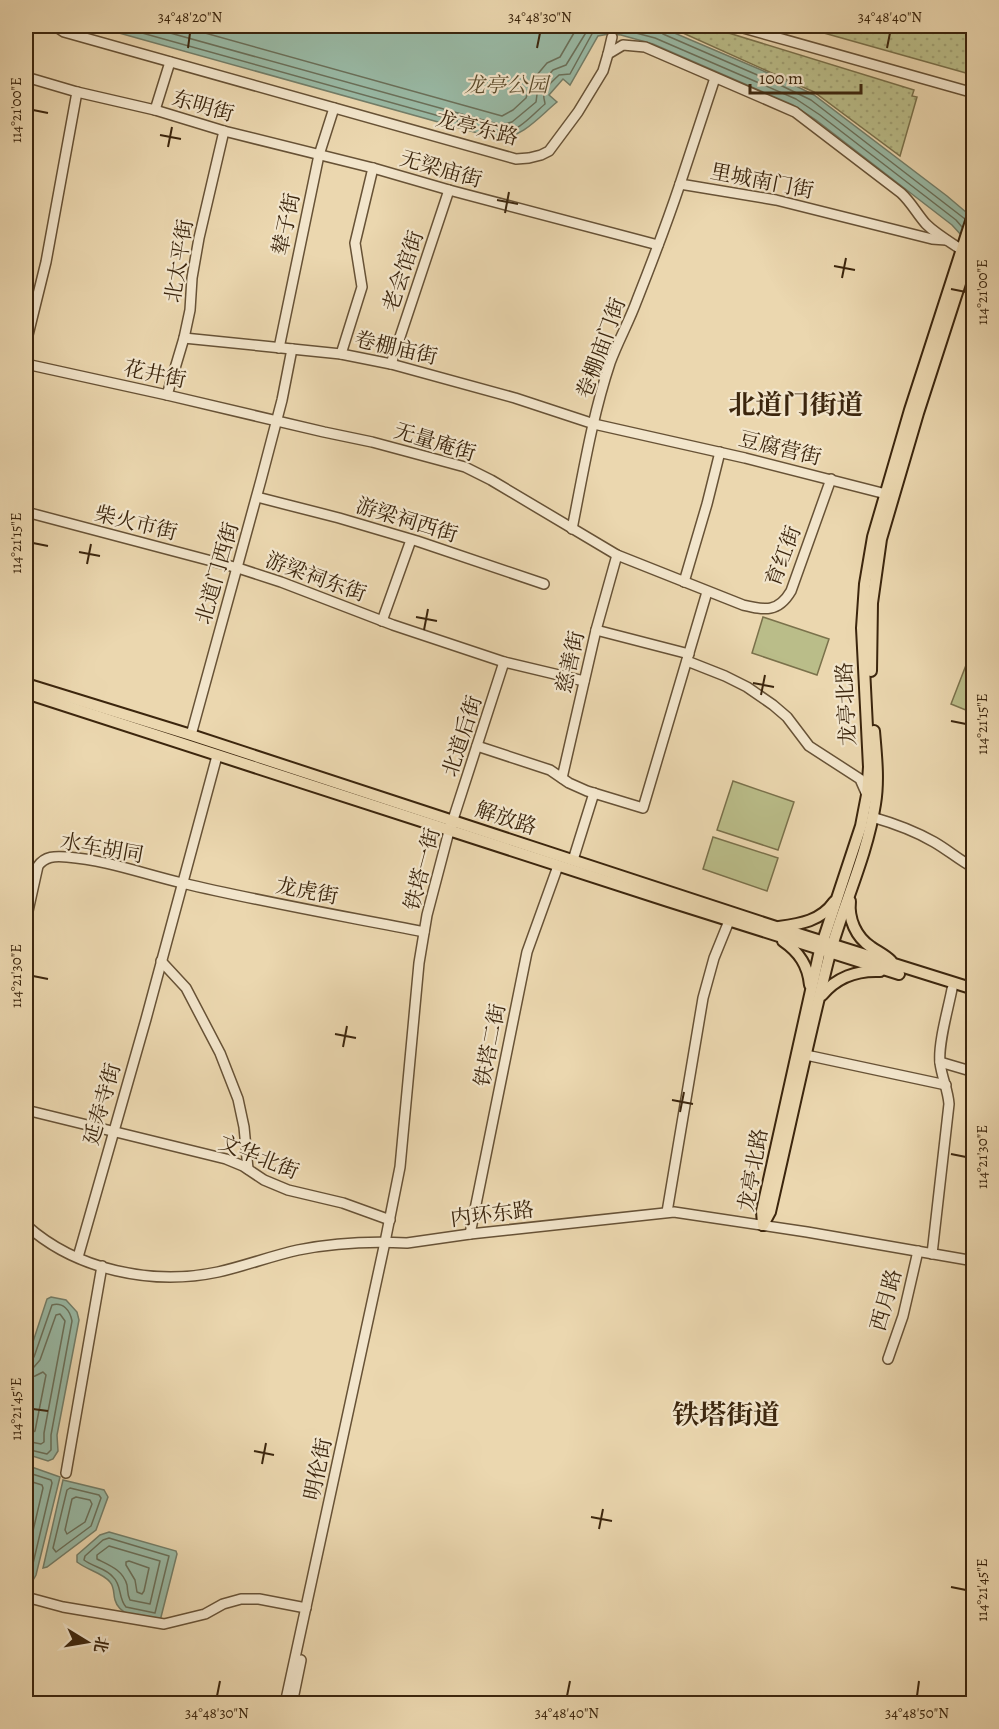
<svg xmlns="http://www.w3.org/2000/svg" width="999" height="1729" viewBox="0 0 999 1729" font-family="Alegreya,'Noto Serif SC',serif">
  <defs>
    <pattern id="park-dots" width="8" height="8" patternUnits="userSpaceOnUse" patternTransform="scale(1.5)"><rect width="8" height="8" fill="#babd89"/><path d="M2 2h.1M6 6h.1" fill="none" stroke="#a1a275" stroke-width="1.8" stroke-linecap="round"/></pattern>
  </defs>
  <rect width="100%" height="100%" fill="#ebd7af"/>
  <filter id="stains"><feTurbulence type="fractalNoise" baseFrequency=".00333" numOctaves="4"/><feColorMatrix values="0 0 0 0 .2 0 0 0 0 .09 0 0 0 0 .02 0 0 0 .5 -.17"/></filter>
  <radialGradient id="worn" r=".72"><stop offset=".6" stop-color="#630" stop-opacity="0"/><stop offset="1" stop-color="#630" stop-opacity=".3"/></radialGradient>
  <g fill="#babd89" stroke="#7a714b" stroke-width="1.5">
    <path d="M763 617 829 639 817 675 752 653Z"/>
    <path d="M968 660 973 662V713L951 704Z"/>
    <path d="M733 781 794 802 778 850 717 830Z"/>
    <path d="M713 837 778 858 767 891 703 869Z"/>
  </g>
  <g fill="url(#park-dots)" stroke="#7a714b" stroke-width="1.5">
    <path d="M660 26H706L914 90 912 96 917 97 900 156 814 92 683 33Z"/>
    <path d="M799 26H973V75Z"/>
  </g>
  <g fill="#99baa6" stroke="#737e69" stroke-width="1.5">
    <path d="M94 26H658L780 78 814 95 947 196 973 218V248L952 225 816 120 793 105 653 44 621 35 609 34 598 36 570 85 563 79 549 95 557 102C540 116 522 138 499 139Z"/>
    <path d="M51 1297 66 1300 77 1312 79 1320 57 1435 58 1451 53 1459 48 1461 26 1454V1363L47 1299Z"/>
    <path d="M26 1465 60 1477 36 1575 32 1582 26 1585Z"/>
    <path d="M63 1480 104 1490 108 1497 96 1530 47 1567 43 1568Z"/>
    <path d="M109 1532 176 1551 177 1554 160 1621C145 1618 120 1618 115 1600 113 1594 115 1588 110 1582 103 1573 87 1570 77 1562V1555L100 1535Z"/>
  </g>
  <g fill="none" stroke-linecap="round" stroke-linejoin="round">
    <g stroke="#6a705a" stroke-width="1.5">
      <path d="M117 26 500 133C519 132 532 115 545 104 545 101 543 98 544 94 544 88 554 80 559 75L570 74 593 32 609 28 621 29 655 38 796 99 820 115 956 220 962 227"/>
      <path d="M145 26 501 125 512 122 536 102 538 87 553 70 566 65 590 26"/>
      <path d="M180 26 502 116 513 110 526 98 531 82 547 63 560 57 578 26"/>
      <path d="M659 26 660 30 663 34 778 84 811 100 965 219"/>
      <path d="M26 1361 30 1360 34 1357 52 1305C63 1302 70 1310 72 1321L51 1435V1450L47 1454 26 1449"/>
      <path d="M26 1368 34 1367 40 1360 56 1315 60 1314 65 1321 44 1433V1442L41 1444 26 1441"/>
      <path d="M26 1378 35 1376 43 1372 46 1375 35 1431 33 1432H26"/>
      <path d="M26 1472 51 1480 52 1483 31 1572 26 1578"/>
      <path d="M26 1480 42 1485 43 1488 26 1561"/>
      <path d="M70 1488 99 1495 101 1498 91 1526 56 1552 53 1548 67 1490Z"/>
      <path d="M76 1497 90 1500 92 1504 85 1522 67 1534 65 1530 72 1499Z"/>
      <path d="M109 1538 169 1556 155 1613 126 1607C118 1598 122 1585 113 1577 106 1568 93 1567 84 1560L85 1556 103 1540Z"/>
      <path d="M109 1546 160 1561 150 1604 130 1600C127 1594 128 1591 127 1585 123 1570 109 1565 97 1559V1555Z"/>
      <path d="M129 1561 149 1568 144 1591 142 1594 137 1592 135 1580 126 1565V1562Z"/>
    </g>
    <g stroke="#675236" stroke-width="12">
      <g id="minor">
        <path d="M55 26 64 32 516 159 529 158 541 155 549 151 578 112 603 71 608 54 623 45 645 47 795 112 901 193C911 202 917 214 926 224 936 234 950 242 962 250"/>
        <path d="M736 26 974 93"/>
        <path d="M608 54 612 37"/>
        <path d="M26 77 77 92 155 110 224 131 373 168 449 190 658 245"/>
        <path d="M715 78 680 184 776 200 932 239 946 240"/>
        <path d="M155 110 170 62"/>
        <path d="M184 338 341 354 391 364 515 398 594 424 745 458 886 494"/>
        <path d="M26 343 46 262 77 92"/>
        <path d="M279 348 319 155 334 108"/>
        <path d="M341 354 362 287 355 243 373 168"/>
        <path d="M26 364 167 395 324 432 372 442 465 467 491 480 617 555 743 605C765 610 778 613 791 591L831 479"/>
        <path d="M391 364 449 190"/>
        <path d="M167 395 184 338 190 310 192 278 199 238 224 131"/>
        <path d="M257 497 339 518 417 541 544 584"/>
        <path d="M26 512 238 568 281 582 393 625 504 662 584 681"/>
        <path d="M572 529C583 474 592 417 610 363 618 341 629 322 637 300 652 262 667 223 680 184"/>
        <path d="M684 582 707 504 720 452"/>
        <path d="M382 621 411 540"/>
        <path d="M596 630 689 654"/>
        <path d="M687 661 725 676 747 687 773 705 787 717 809 746 860 779 867 795"/>
        <path d="M191 735 261 480 282 400 292 349"/>
        <path d="M477 746 550 770 569 783 587 791 643 808 707 592"/>
        <path d="M562 778 596 630 617 555"/>
        <path d="M872 817C893 823 915 831 934 842 948 850 959 860 974 868"/>
        <path d="M573 860 594 793"/>
        <path d="M26 920 38 866C45 856 55 856 67 857 106 860 144 874 182 883 262 902 343 916 424 932"/>
        <path d="M161 961 186 988 220 1053 238 1099 244 1127 248 1169"/>
        <path d="M806 1055 946 1085"/>
        <path d="M940 1062 974 1072"/>
        <path d="M26 1110 226 1159 243 1166 264 1180 288 1190 343 1203 390 1220"/>
        <path d="M667 1212 703 998 714 958 729 921"/>
        <path d="M26 1225C76 1270 152 1286 218 1272 245 1266 271 1256 298 1250 333 1243 371 1241 407 1243L470 1234 674 1212 807 1232 974 1261"/>
        <path d="M470 1234 527 952 558 866"/>
        <path d="M932 1254 949 1104C948 1090 942 1078 940 1063 938 1043 948 1010 952 989"/>
        <path d="M78 1257 146 1019 217 756"/>
        <path d="M888 1359 903 1316 918 1251"/>
        <path d="M66 1473 102 1266"/>
        <path d="M26 1597 63 1607 164 1624 205 1614 223 1604 241 1599H259L306 1608"/>
        <path d="M285 1704 385 1242 400 1167 419 963 427 915 448 835 504 662"/>
        <path d="M292 1704 301 1660"/>
      </g>
    </g>
    <g stroke="#3b250d" stroke-width="14">
      <g id="major">
        <path d="M871 671 872 603 881 539 918 413 974 240"/>
        <path d="M26 684 191 735 776 927 974 989"/>
        <path d="M26 693 668 901 899 974"/>
        <path d="M850 901C848 919 856 937 871 947 878 952 885 955 891 961"/>
        <path d="M779 927C800 924 821 921 834 902"/>
        <path d="M783 941C799 952 808 965 810 985"/>
        <path d="M822 995C836 978 857 970 880 971"/>
        <path d="M763 1225 762 1211 820 950 861 826 867 795 869 767 862 628 865 584 873 537 910 410 974 212"/>
        <path d="M763 1225 770 1212C790 1126 808 1039 830 953 844 903 867 856 875 804 879 780 876 755 874 731"/>
      </g>
    </g>
    <use href="#minor" stroke="#f2e5cb" stroke-width="9"/>
    <use href="#major" stroke="#ebd7af" stroke-width="10"/>
  </g>
  <path fill="none" stroke="#3b250d" stroke-width="2" d="M188 48 190 33M537 48 540 33M887 48 890 33M33 110 48 113M160 135 181 139M168 147 172 127M497 200 518 204M505 213 509 192M834 266 855 270M842 278 846 258M951 289 966 292M33 543 48 546M79 552 100 556M87 564 91 544M416 617 437 621M424 630 428 609M753 683 774 687M761 695 765 675M951 721 966 724M33 976 48 979M335 1034 356 1038M343 1047 347 1026M672 1100 693 1104M680 1112 684 1092M951 1154 966 1157M33 1409 48 1411M254 1451 274 1455M262 1464 266 1443M591 1517 612 1521M599 1529 603 1509M951 1587 966 1590M217 1696 220 1681M567 1696 570 1681M917 1696 919 1681"/>
  <g text-anchor="middle" stroke-width="4.5" stroke-linejoin="round" paint-order="stroke">
    <g font-size="21" font-style="italic" fill="#5b4b2c" stroke="#f2e5cb">
      <text x="506" y="92">龙亭公园</text>
    </g>
    <g font-size="21" fill="#3b250d" stroke="#f2e5cb">
      <text transform="translate(203 106) rotate(16)" y="7">东明街</text>
      <text transform="translate(477 128) rotate(14)" y="7">龙亭东路</text>
      <text transform="translate(441 169) rotate(16)" y="7">无梁庙街</text>
      <text transform="translate(762 181) rotate(11)" y="7">里城南门街</text>
      <text transform="translate(286 224) rotate(-78)" y="7">辇子街</text>
      <text transform="translate(179 261) rotate(-81)" y="7">北太平街</text>
      <text transform="translate(403 271) rotate(-71)" y="7">老会馆街</text>
      <text transform="translate(396 348) rotate(13)" y="7">卷棚庙街</text>
      <text transform="translate(601 348) rotate(-70)" y="7">卷棚庙门街</text>
      <text transform="translate(155 374) rotate(12)" y="7">花井街</text>
      <text transform="translate(435 442) rotate(17)" y="7">无量庵街</text>
      <text transform="translate(780 448) rotate(14)" y="7">豆腐营街</text>
      <text transform="translate(407 520) rotate(17)" y="7">游梁祠西街</text>
      <text transform="translate(136 523) rotate(14)" y="7">柴火市街</text>
      <text transform="translate(783 556) rotate(-69)" y="7">育红街</text>
      <text transform="translate(217 573) rotate(-74)" y="7">北道门西街</text>
      <text transform="translate(316 577) rotate(20)" y="7">游梁祠东街</text>
      <text transform="translate(570 662) rotate(-77)" y="7">慈善街</text>
      <text transform="translate(846 704) rotate(-93)" y="7">龙亭北路</text>
      <text transform="translate(462 736) rotate(-72)" y="7">北道后街</text>
      <text transform="translate(506 818) rotate(18)" y="7">解放路</text>
      <text transform="translate(102 848) rotate(10)" y="7">水车胡同</text>
      <text transform="translate(422 869) rotate(-75)" y="7">铁塔一街</text>
      <text transform="translate(307 891) rotate(11)" y="7">龙虎街</text>
      <text transform="translate(490 1045) rotate(-79)" y="7">铁塔二街</text>
      <text transform="translate(102 1104) rotate(-74)" y="7">延寿寺街</text>
      <text transform="translate(259 1157) rotate(22)" y="7">文华北街</text>
      <text transform="translate(753 1170) rotate(-80)" y="7">龙亭北路</text>
      <text transform="translate(492 1214) rotate(-7)" y="7">内环东路</text>
      <text transform="translate(886 1300) rotate(-74)" y="7">西月路</text>
      <text transform="translate(318 1469) rotate(-78)" y="7">明伦街</text>
    </g>
    <g font-size="27" font-weight="bold" fill="#3b250d" stroke="#f2e5cb">
      <text x="796" y="414">北道门街道</text>
      <text x="726" y="1424">铁塔街道</text>
    </g>
  </g>
  <rect width="999" height="1729" fill="none" stroke="#ebd7af" stroke-width="66"/>
  <g transform="translate(87 1642) rotate(101)" stroke="#f2e5cb" stroke-width="4.5" paint-order="stroke">
  <path d="M0-4.5L10 22L0 15L-10 22Z" fill="#3b250d"/>
  <text y="-9" font-size="16" font-weight="bold" text-anchor="middle" fill="#3b250d">北</text>
  </g>
  <path d="M750 84v9h111v-9" fill="none" stroke="#3b250d" stroke-width="3"/>
  <text x="759" y="84" font-size="18" fill="#3b250d" stroke="#f2e5cb" stroke-width="4.5" paint-order="stroke">100 m</text>
  <rect x="33" y="33" width="933" height="1663" fill="none" stroke="#3b250d" stroke-width="2"/>
  <g font-size="15" text-anchor="middle" fill="#3b250d">
    <text x="190" y="22">34°48'20"N</text>
    <text x="540" y="22">34°48'30"N</text>
    <text x="890" y="22">34°48'40"N</text>
    <text transform="translate(16 110) rotate(-90)" y="5">114°21'00"E</text>
    <text transform="translate(982 292) rotate(-90)" y="5">114°21'00"E</text>
    <text transform="translate(16 543) rotate(-90)" y="5">114°21'15"E</text>
    <text transform="translate(982 724) rotate(-90)" y="5">114°21'15"E</text>
    <text transform="translate(16 976) rotate(-90)" y="5">114°21'30"E</text>
    <text transform="translate(982 1157) rotate(-90)" y="5">114°21'30"E</text>
    <text transform="translate(16 1409) rotate(-90)" y="5">114°21'45"E</text>
    <text transform="translate(982 1590) rotate(-90)" y="5">114°21'45"E</text>
    <text x="217" y="1718">34°48'30"N</text>
    <text x="567" y="1718">34°48'40"N</text>
    <text x="917" y="1718">34°48'50"N</text>
  </g>
  <rect width="100%" height="100%" filter="url(#stains)"/>
  <rect width="100%" height="100%" fill="url(#worn)"/>
</svg>
